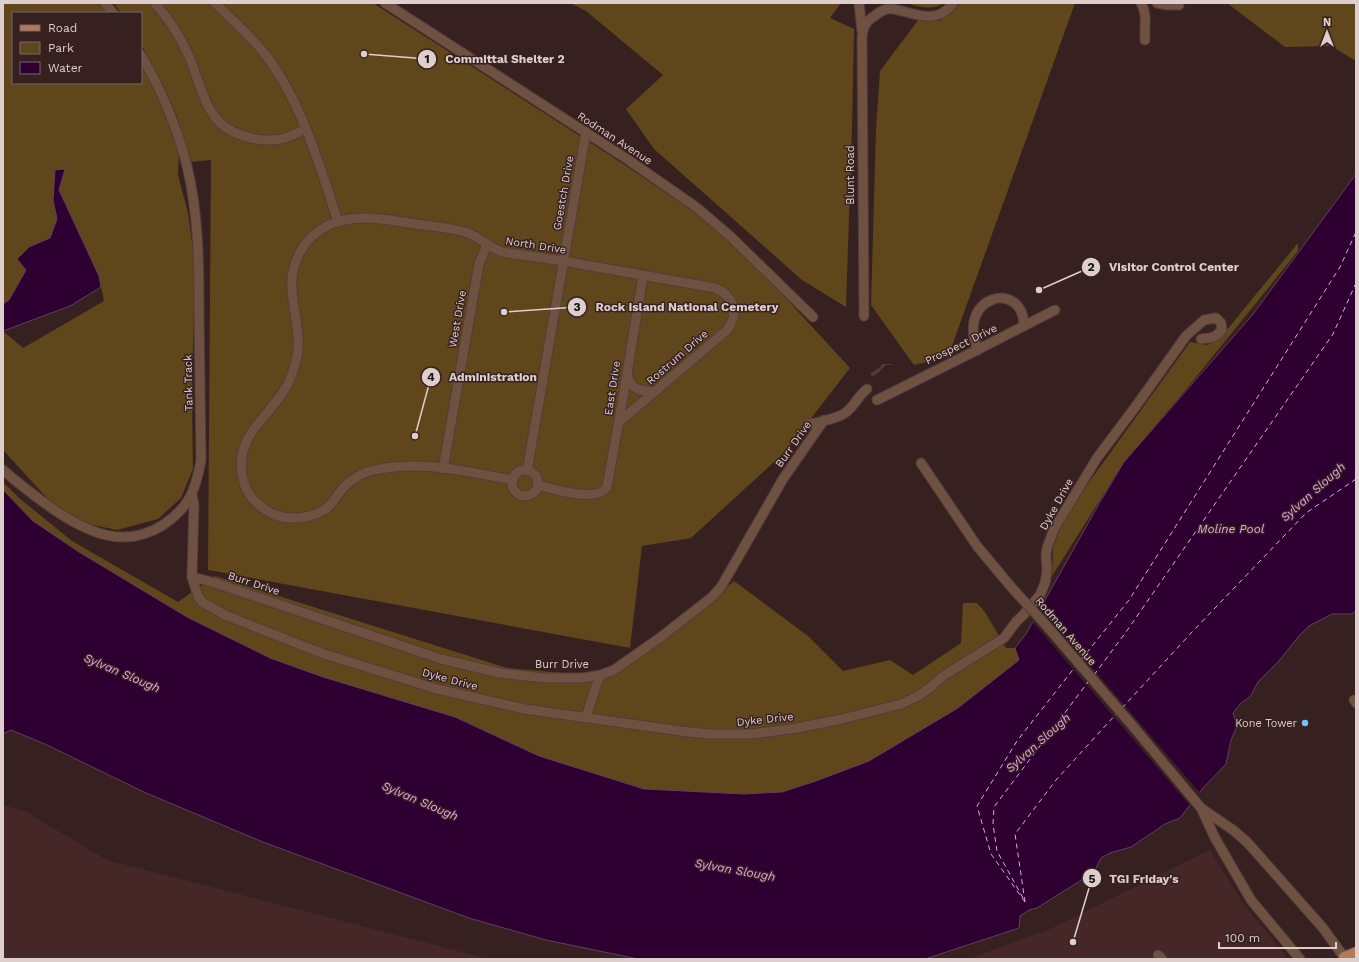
<svg xmlns="http://www.w3.org/2000/svg" width="1359" height="962" viewBox="0 0 1359 962" font-family="'Work Sans',sans-serif">
  <rect width="100%" height="100%" fill="#362120"/>
  <g fill="#442726">
    <path d="M3 805 25 811 107 860 489 959H3Z"/>
    <path d="M1210 850 1242 902 1286 956V959H968L1050 929Z"/>
  </g>
  <g fill="#60461b">
    <path d="M3 3H100L108 13H13V83H141V66L158 94 179 153 178 175 188 213 195 264 192 402 193 469 181 498 158 519 117 530 83 523 48 499 3 450V331L23 348 104 301 99 276 59 190 65 169 53 200 57 219 50 238 29 247 17 259 26 270 9 300 3 304Z"/>
    <path d="M114 3H373L622 163 700 216 724 236 782 294 850 368 785 452 691 538 642 546 630 648 208 570 211 160 190 162 178 119 164 87 141 44V13H121Z"/>
    <path d="M570 3H841L830 18 854 29 852 128 846 307 802 280 654 149 626 109 663 75 586 11Z"/>
    <path d="M907 3H944C934 11 918 7 907 3Z"/>
    <path d="M960 3H1075L948 357 914 365 871 305 876 129 880 71 919 19 940 21Z"/>
    <path d="M1227 3H1353L1356 6V61L1331 46 1285 47Z"/>
    <path d="M1298 243V251L1188 387 1124 462 1052 576 1053 548 1064 517 1190 342 1208 345 1226 331Z"/>
    <path d="M3 482 19 498 72 541 178 602 215 576 507 668 606 677 698 613 734 581 808 636 843 671 890 660 913 675 961 643 963 603H977L985 612 1006 648H1015L1020 660 958 708 869 761 816 781 782 792 744 794 645 789 539 756 455 717 323 677 270 658 187 617 79 552 33 521 3 490Z"/>
  </g>
  <g fill="#2d0031" stroke="#623e60">
    <path d="M65 169 59 190 99 276 101 287 70 306 3 331V304L9 300 26 270 17 259 29 247 50 238 57 219 53 200 55 170Z"/>
    <path d="M1356 174V611L1352 614H1332L1309 626 1299 636 1278 662 1258 682 1250 697 1241 703 1233 713 1237 726 1231 740 1226 764 1203 788 1180 818 1165 824 1131 847 1110 853 1101 858 1094 872 1037 908 1029 910 1020 916 1019 928 925 959H638L546 940 469 918 263 842 146 793 47 745 11 730 3 734V490L33 521 79 552 187 617 270 658 323 677 455 717 539 756 644 789 744 794 782 792 816 781 869 761 958 708 1019 660 1015 648 1026 634 1100 502 1124 462 1254 313Z"/>
  </g>
  <path fill="#362120" d="M1039 606 1201 794 1191 807 1031 620Z"/>
  <g fill="none" stroke-linecap="round" stroke-linejoin="round">
    <g stroke="#eaa0ee" stroke-width="1" stroke-dasharray="5 4" stroke-linecap="butt">
      <path d="M1081 660 1129 600 1340 267 1356 232"/>
      <path d="M1094 675 1126 632 1333 334 1356 283"/>
      <path d="M1122 708 1193 631 1306 513 1356 479"/>
      <path d="M1023 898 997 851 993 824 994 807 1088 682"/>
      <path d="M1025 902 991 854 977 806 1017 741 1075 667"/>
      <path d="M1025 902 1015 834 1056 780 1117 713"/>
    </g>
    <g stroke="#4f3b3a" stroke-width="9" stroke-dasharray="9 4.5" stroke-linecap="butt">
      <path d="M887 364V365"/>
      <path d="M880 367 882 369"/>
      <path d="M874 371 876 374"/>
    </g>
    <g stroke="#513d3c" stroke-width="11">
      <g id="minor">
        <path d="M105 3 113 13"/>
        <path d="M155 3C168 19 178 32 187 52 197 72 201 99 215 117 229 136 262 144 285 138 292 136 299 132 305 129"/>
        <path d="M215 3C230 18 246 32 260 48 299 94 320 165 338 222"/>
        <path d="M385 3 627 159 696 207 731 237 813 317"/>
        <path d="M859 3 862 31"/>
        <path d="M1141 3C1148 15 1144 27 1145 40"/>
        <path d="M1157 3 1167 5H1179"/>
        <path d="M864 316 862 41C862 30 864 23 873 17 877 14 882 10 887 9 892 8 897 10 902 11 921 16 939 23 953 3"/>
        <path d="M978 350C955 296 1023 278 1024 326"/>
        <path d="M627 374C631 390 641 392 656 391"/>
        <path d="M877 400 975 351 1055 310"/>
        <path d="M808 424C817 423 838 418 845 413 854 407 858 396 867 389"/>
        <path d="M921 463 977 546 1012 588"/>
        <path d="M443 469 479 264 487 245"/>
        <path d="M3 470C19 484 36 497 53 509 87 532 124 550 163 525 189 508 196 489 201 460 200 412 200 365 199 317 199 266 199 216 187 166 177 127 161 89 141 55"/>
        <circle cx="525" cy="483" r="13"/>
        <path d="M527 471 586 132"/>
        <path d="M513 480C472 473 427 461 386 468 380 469 373 470 367 472 359 475 350 481 344 487 338 493 334 502 327 508 313 518 291 521 275 515 261 509 248 497 244 483 229 430 280 415 293 371 297 360 299 348 298 336 297 321 293 306 292 290 290 264 303 238 327 226 356 211 392 221 423 225 437 227 451 228 465 232 479 236 488 247 502 252L563 261 715 288C734 296 740 313 727 330L619 422"/>
        <path d="M537 485C553 489 596 503 607 487L624 392 643 276"/>
        <path d="M192 495 194 504 192 577 198 596 202 602 225 615 321 653 437 689 525 709 567 715 681 731 708 734H752L797 728 842 719 901 704 918 696 932 686 943 676 1004 638 1016 622 1025 613 1040 595 1045 583 1047 571 1046 555 1047 548 1054 529 1097 458 1136 406 1186 336 1204 320 1216 318 1221 323 1222 329C1217 338 1210 338 1201 339"/>
        <path d="M192 577 212 582 441 659 500 673 544 678H582L601 675 614 670 661 637 712 597 721 587 783 479 824 420"/>
        <path d="M1354 700 1356 703"/>
        <path d="M586 717 596 686 601 675"/>
        <path d="M1201 808 1233 830 1247 842 1323 928 1344 957"/>
        <path d="M1201 808 1215 838 1251 900 1300 959"/>
        <path d="M1158 955 1162 959"/>
      </g>
    </g>
    <g stroke="#513d3c" stroke-width="12">
      <path id="major" d="M1344 957 1356 952"/>
    </g>
    <use href="#minor" stroke="#6e5141" stroke-width="9"/>
    <use href="#major" stroke="#b47957" stroke-width="10"/>
    <g stroke="#513d3c" stroke-width="11" stroke-linecap="butt">
      <path id="minor-bridge" d="M1012 588 1045 624 1131 724 1201 808"/>
    </g>
    <use href="#minor-bridge" stroke="#6e5141" stroke-width="9"/>
  </g>
  <circle fill="#73c1f5" stroke="#362120" stroke-width="1.5" cx="1305" cy="723" r="4"/>
  <g text-anchor="middle" stroke-width="3" stroke-linejoin="round" paint-order="stroke">
    <g font-size="11" fill="#decfce" stroke="#362120">
      <text transform="translate(615 138) rotate(33)" y="4">Rodman Avenue</text>
      <text transform="translate(850 175) rotate(-90)" y="4">Blunt Road</text>
      <text transform="translate(563 193) rotate(-80)" y="4">Goestch Drive</text>
      <text transform="translate(536 245) rotate(9)" y="4">North Drive</text>
      <text transform="translate(457 319) rotate(-80)" y="4">West Drive</text>
      <text transform="translate(961 344) rotate(-26)" y="4">Prospect Drive</text>
      <text transform="translate(677 357) rotate(-41)" y="4">Rostrum Drive</text>
      <text transform="translate(188 383) rotate(-91)" y="4">Tank Track</text>
      <text transform="translate(612 388) rotate(-81)" y="4">East Drive</text>
      <text transform="translate(793 444) rotate(-55)" y="4">Burr Drive</text>
      <text transform="translate(1056 504) rotate(-61)" y="4">Dyke Drive</text>
      <text transform="translate(254 583) rotate(18)" y="4">Burr Drive</text>
      <text transform="translate(1066 631) rotate(49)" y="4">Rodman Avenue</text>
      <text x="562" y="668">Burr Drive</text>
      <text transform="translate(450 679) rotate(15)" y="4">Dyke Drive</text>
      <text transform="translate(765 719) rotate(-6)" y="4">Dyke Drive</text>
    </g>
    <g font-size="11" fill="#decfce" stroke="#362120" text-anchor="end">
      <text x="1297" y="727">Kone Tower</text>
    </g>
    <g font-size="12" font-style="italic" fill="#eaa0ee" stroke="#362120">
      <text transform="translate(1313 492) rotate(-42)" y="4">Sylvan Slough</text>
      <text x="1231" y="533">Moline Pool</text>
      <text transform="translate(122 673) rotate(23)" y="4">Sylvan Slough</text>
      <text transform="translate(1038 743) rotate(-42)" y="4">Sylvan Slough</text>
      <text transform="translate(420 801) rotate(23)" y="4">Sylvan Slough</text>
      <text transform="translate(735 870) rotate(10)" y="4">Sylvan Slough</text>
    </g>
  </g>
  <path fill="none" stroke="#decfce" stroke-width="1.5" d="M364 54L427 59M1039 290L1091 267M504 312L577 307M415 436L431 377M1073 942L1092 878"/>
  <g fill="#decfce" stroke="#362120" stroke-width="1.5">
    <circle cx="364" cy="54" r="4"/>
    <circle cx="1039" cy="290" r="4"/>
    <circle cx="504" cy="312" r="4"/>
    <circle cx="415" cy="436" r="4"/>
    <circle cx="1073" cy="942" r="4"/>
    <circle cx="427" cy="59" r="10"/>
    <circle cx="1091" cy="267" r="10"/>
    <circle cx="577" cy="307" r="10"/>
    <circle cx="431" cy="377" r="10"/>
    <circle cx="1092" cy="878" r="10"/>
  </g>
  <g font-size="12" text-anchor="middle" font-weight="bold" fill="#111">
    <text x="427" y="63">1</text>
    <text x="1091" y="271">2</text>
    <text x="577" y="311">3</text>
    <text x="431" y="381">4</text>
    <text x="1092" y="883">5</text>
  </g>
  <g font-size="12" text-anchor="middle" font-weight="bold" fill="#decfce" stroke="#362120" stroke-width="3" stroke-linejoin="round" paint-order="stroke">
    <text x="505" y="63">Committal Shelter 2</text>
    <text x="1174" y="271">Visitor Control Center</text>
    <text x="687" y="311">Rock Island National Cemetery</text>
    <text x="493" y="381">Administration</text>
    <text x="1144" y="883">TGI Friday's</text>
  </g>
  <rect width="1359" height="962" fill="none" stroke="#decfce" stroke-width="8"/>
  <rect x="12" y="12" width="130" height="72" fill="#362120" stroke="#796766"/>
  <rect x="20" y="25" width="20" height="6" fill="#b47957" stroke="#796766"/>
  <text x="48" y="32" font-size="12" fill="#decfce">Road</text>
  <rect x="20" y="42" width="20" height="12" fill="#60461b" stroke="#796766"/>
  <text x="48" y="52" font-size="12" fill="#decfce">Park</text>
  <rect x="20" y="62" width="20" height="12" fill="#2d0031" stroke="#796766"/>
  <text x="48" y="72" font-size="12" fill="#decfce">Water</text>
  <g transform="translate(1327 32)" stroke="#362120" stroke-width="3" paint-order="stroke">
  <path d="M0-3L7 15L0 10L-7 15Z" fill="#decfce"/>
  <text y="-6" font-size="11" font-weight="bold" text-anchor="middle" fill="#decfce">N</text>
  </g>
  <path d="M1219 942v6h117v-6" fill="none" stroke="#decfce" stroke-width="2"/>
  <text x="1225" y="942" font-size="12" fill="#decfce" stroke="#362120" stroke-width="3" paint-order="stroke">100 m</text>
</svg>
